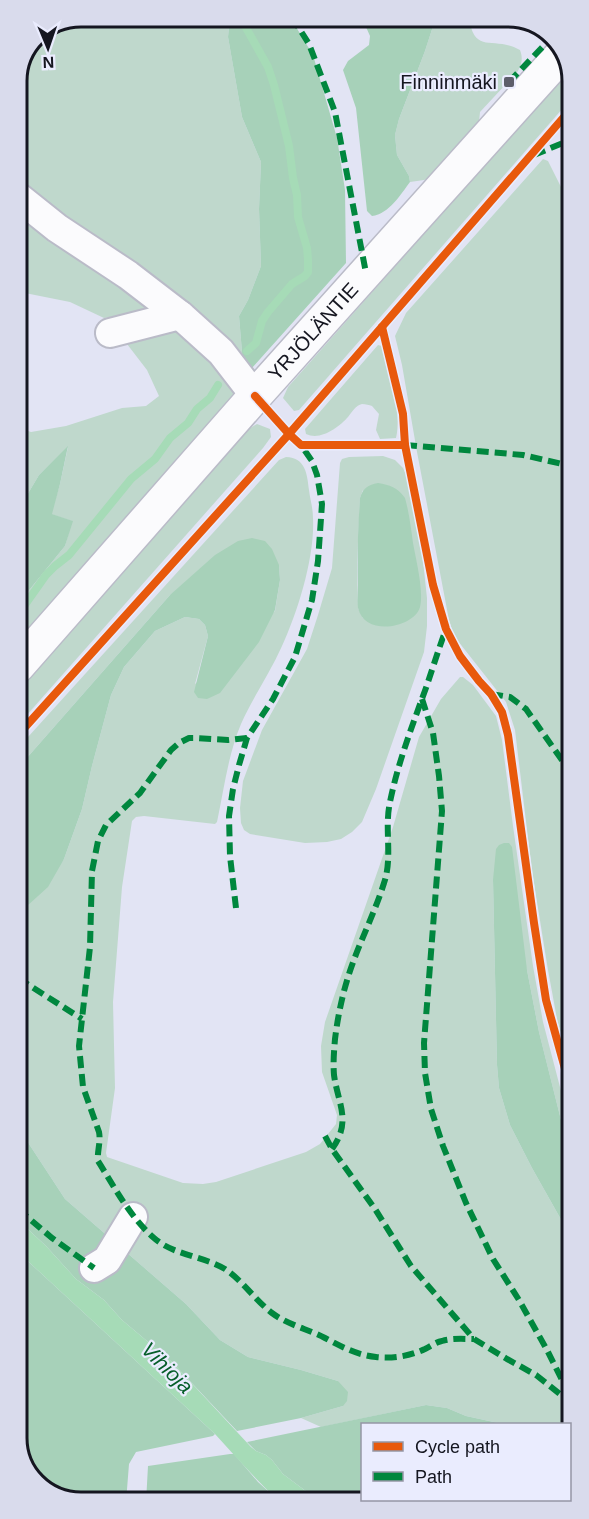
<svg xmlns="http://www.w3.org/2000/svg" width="589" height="1519" viewBox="0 0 589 1519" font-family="Arial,sans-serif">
  <rect width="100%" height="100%" fill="#e2e4f4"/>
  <g fill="#bfd8cc" fill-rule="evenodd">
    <path d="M81 17H230L228 37 242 117 261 162 259 209 261 266 248 300 239 316 243 364 39 204 17 179V122L24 93 28 66 26 57 35 35Z"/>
    <path d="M436 17H469C474 56 494 35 520 50 523 58 522 63 518 71L480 112 479 122 431 178 424 180 410 182 409 176 397 155 395 135 399 119 425 51Z"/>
    <path d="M570 69V100L299 410 294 411 283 398 288 387Z"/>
    <path d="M543 159 548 161 562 189 570 221 572 1076 557 1019 548 970 532 871 515 730 506 702 454 636 449 620 417 452 402 365 395 336 406 313Z"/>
    <path d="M17 204 149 305 148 311 104 318 70 302 25 293 17 295Z"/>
    <path d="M170 323 217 362 236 393 18 646 17 605 65 546 72 521 51 514 60 484 68 447 39 475 17 512V427L31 432 66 426 122 408 146 406 159 396 147 370 127 344 134 333Z"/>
    <path d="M378 345 382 346C391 367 402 416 396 438L380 439 376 430 379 414 372 406C369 405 366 404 362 404 356 405 352 412 348 417 339 427 321 441 306 434L305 429Z"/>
    <path d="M257 424 270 429 271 437 263 448 18 725V687L247 430Z"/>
    <path d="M383 456 395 460 403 468 409 481 423 561 427 598V626L424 652 376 789 362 822 352 832 341 839 327 842 305 843 250 834 244 830 241 823 240 808 243 781 262 730 307 649 318 615 332 568 340 463 342 459 349 457ZM363 490V618L358 608 357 562 360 498Z"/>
    <path d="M286 457C306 458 307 474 309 490 310 499 313 508 313 518 315 557 298 611 282 646 270 673 253 697 241 724 228 755 224 789 217 822L215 824 144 816 136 817 132 821 122 887 113 1002 115 1088 106 1153 107 1157 183 1183 203 1184 216 1182 306 1152 320 1144 336 1124 337 1115 322 1072 321 1046 325 1022 393 827 419 737 441 699 460 677H463L473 685 496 716 502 740 513 826 533 966 543 1022 572 1133V1157L564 1132 539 1032 527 970 493 880 497 1065 499 1088 510 1125 532 1168 572 1239V1442L570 1441V1424H503L466 1416 447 1408 426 1405 321 1427 301 1418 343 1406 338 1381 301 1370 248 1357 220 1340 186 1304 65 1199 29 1144 18 1122V911L27 906 64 859 82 809 92 766 111 695 124 667 155 631 185 617 199 619 205 625 208 636 195 684 275 611 280 580 279 565 170 595 18 768V748L279 460Z"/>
  </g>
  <g fill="#a7d1b9">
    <path d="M230 17H290L313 55 337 138 345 190 346 263 251 369 243 364 239 316 248 300 261 266 259 209 261 162 242 117 228 37Z"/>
    <path d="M318 17H436L425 51 399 119 395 135 397 155 409 176 410 182C401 194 389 214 372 216L367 211 356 108 343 70 348 61 369 45 370 36 366 27 356 23 337 24Z"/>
    <path d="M68 446 60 484 52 514 73 521 65 546 17 605V512L39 475Z"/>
    <path d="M378 483C390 485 397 487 405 498 409 512 411 528 413 543 416 560 424 591 420 607 415 627 365 638 358 608 357 601 358 593 358 585 357 556 358 527 360 498 363 488 368 485 378 483Z"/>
    <path d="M252 538 265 541 272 549 279 565 280 580 275 610 259 642 220 693 207 699 198 698 194 692 208 636 205 625 199 619 185 617 155 631 124 667 111 695 92 766 82 809 64 859 48 887 27 906 18 911V768L170 595 215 555 238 541Z"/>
    <path d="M504 843H509L512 847 527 970 539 1032 564 1132 572 1157V1239L532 1168 510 1125 499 1088 497 1065 493 880 496 849 499 845Z"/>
    <path d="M18 1122 29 1144 65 1199 186 1304 220 1340 248 1357 301 1370 338 1381 348 1392 347 1401 343 1406 301 1418 237 1431 172 1362 122 1320 104 1300 76 1279 46 1246 18 1220Z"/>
    <path d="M18 1252 215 1434 213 1436 136 1452 129 1464 126 1502H76L41 1489 19 1455Z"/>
    <path d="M426 1405 447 1408 466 1416 503 1424H362V1500H526L319 1501 283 1474 272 1460 266 1455 256 1451 247 1442Z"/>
    <path d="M230 1454H234L258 1482 279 1501 146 1502 148 1466Z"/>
  </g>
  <path fill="#a6dbb7" d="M18 1220 46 1246 76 1279 104 1300 122 1320 172 1362 251 1447 256 1451 266 1455 272 1460 283 1474 319 1501H279C256 1480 236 1457 215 1434L18 1252Z"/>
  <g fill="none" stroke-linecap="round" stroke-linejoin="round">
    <g stroke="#a6dbb7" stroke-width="8">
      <path d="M240 17 268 67 274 85 289 146 293 178 297 195 298 217 307 248 308 259V272L305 276 292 284 268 312 262 321 256 343 247 351"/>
      <path d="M17 616 46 575 55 566 69 555 131 479 155 459 170 438 188 423 197 409 210 398 218 385"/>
    </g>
    <g stroke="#babbc8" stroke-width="32">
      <g id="minor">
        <path d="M17 196 57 228 128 275 180 315 221 352 255 396"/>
        <path d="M110 333 180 315"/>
        <path d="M94 1268 107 1260 133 1217"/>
      </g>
    </g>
    <g stroke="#babbc8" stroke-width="36">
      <g id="major">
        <path id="s1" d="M18 666 255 396 563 53"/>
      </g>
    </g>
    <use href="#minor" stroke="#fbfbfd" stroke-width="28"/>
    <use href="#major" stroke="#fbfbfd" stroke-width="33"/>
    <g stroke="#00873e" stroke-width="6" stroke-dasharray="12 6" stroke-linecap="butt">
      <path d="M292 17 309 44 335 112 366 273"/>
      <path d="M509 82 553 36"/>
      <path d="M534 155 570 140"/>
      <path d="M405 445 523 455 571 466"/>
      <path d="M491 694 510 697 526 709 571 773"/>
      <path d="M422 699 433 733 439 776 442 811 424 1043 425 1073 431 1109 443 1146 466 1203 493 1259 519 1300 547 1350 572 1400"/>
      <path d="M247 738 228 740 196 738H189L179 743 171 750 140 793 106 825 98 841 92 871 90 947 79 1046 83 1087 99 1132C101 1142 97 1151 98 1161 115 1188 130 1217 154 1238 173 1255 203 1256 225 1269 243 1281 255 1300 272 1313 288 1325 308 1329 325 1338 342 1347 357 1355 376 1357 393 1359 410 1356 425 1349 431 1346 436 1342 442 1341 451 1338 463 1339 474 1339"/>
      <path d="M236 908 230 856 229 816 233 789 239 765 247 738 273 699 295 657 312 600 318 561 322 504 317 475 312 461 301 445"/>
      <path d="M18 978 82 1019"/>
      <path d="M325 1136 332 1149 375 1209 411 1266 474 1339 507 1359 536 1375 570 1402"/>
      <path d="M332 1149C352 1121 338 1104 334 1075 333 1063 334 1051 335 1039 338 1015 343 991 351 968 361 939 375 912 384 883 393 857 384 829 390 802 398 762 413 724 427 685 433 667 439 648 446 629"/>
      <path d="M18 1209 52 1238 94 1268"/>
    </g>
    <g stroke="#eaecfe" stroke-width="11">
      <g id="cycleway">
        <path d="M382 327 403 414 405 445"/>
        <path d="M255 396 289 434 301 445H405L433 585 446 629 460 656 479 681 491 694 502 712 508 735 534 923 546 1000 572 1094"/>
        <path d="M18 735 289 434 570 110"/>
      </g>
    </g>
    <use href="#cycleway" stroke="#e8590c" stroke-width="8"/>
  </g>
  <rect fill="#5d5e6a" stroke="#eaecfe" stroke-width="2" x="503" y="76" width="12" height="12" rx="3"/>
  <g text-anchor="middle" stroke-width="4.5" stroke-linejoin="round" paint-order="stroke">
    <g font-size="20" fill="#151620" stroke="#eaecfe" text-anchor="end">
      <text x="497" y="89">Finninmäki</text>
    </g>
    <g font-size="20" fill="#151620" stroke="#eaecfe">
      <text dy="7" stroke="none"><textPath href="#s1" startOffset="446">YRJÖLÄNTIE</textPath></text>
    </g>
    <g font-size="21" font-style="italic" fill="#065e2a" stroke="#eaecfe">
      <text transform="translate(167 1368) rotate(45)" y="7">Vihioja</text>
    </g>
  </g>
  <path d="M0 0H589V1519H0ZM81 27H508A54 54 0 0 1 562 81V1438A54 54 0 0 1 508 1492H81A54 54 0 0 1 27 1438V81A54 54 0 0 1 81 27Z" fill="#d9dbec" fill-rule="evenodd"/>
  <path fill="none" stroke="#151620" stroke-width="3" d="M81 27H508A54 54 0 0 1 562 81V1438A54 54 0 0 1 508 1492H81A54 54 0 0 1 27 1438V81A54 54 0 0 1 81 27Z"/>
  <rect x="361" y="1423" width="210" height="78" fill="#eaecfe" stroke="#9596a5" stroke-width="1.5"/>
  <rect x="373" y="1442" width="30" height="9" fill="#e8590c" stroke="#9596a5" stroke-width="1.5"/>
  <text x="415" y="1453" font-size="18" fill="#151620">Cycle path</text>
  <rect x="373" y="1472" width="30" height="9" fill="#00873e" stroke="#9596a5" stroke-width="1.5"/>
  <text x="415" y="1483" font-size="18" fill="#151620">Path</text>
  <g transform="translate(48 48) rotate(178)" stroke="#eaecfe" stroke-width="4.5" paint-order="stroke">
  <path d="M0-4.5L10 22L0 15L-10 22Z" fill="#151620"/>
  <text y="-9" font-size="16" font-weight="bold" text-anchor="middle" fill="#151620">N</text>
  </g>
</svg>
